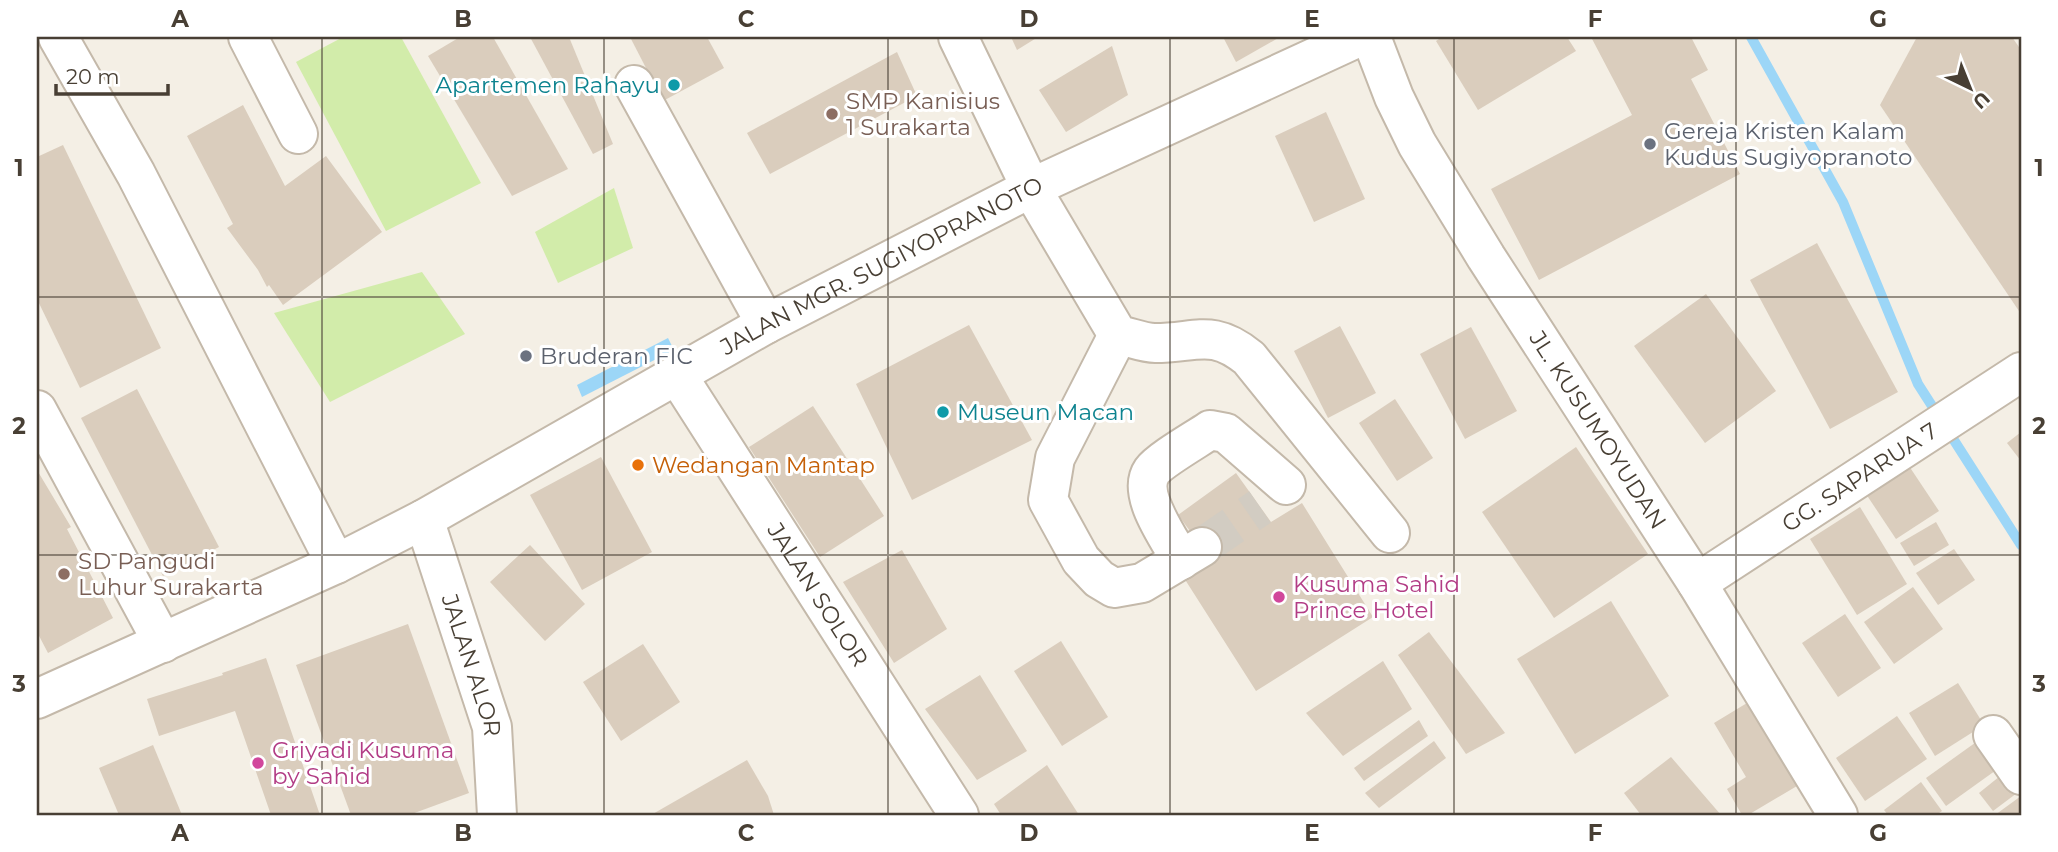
<svg xmlns="http://www.w3.org/2000/svg" width="2058" height="852" viewBox="0 0 2058 852" font-family="Montserrat,sans-serif">
  <rect width="100%" height="100%" fill="#f4efe5"/>
  <g fill="#d2ecaa">
    <path d="M343 37H401L481 183 386 231 296 62Z"/>
    <path d="M614 188 633 248 558 283 535 232Z"/>
    <path d="M422 272 465 334 330 402 274 313Z"/>
  </g>
  <path fill="#9cd6f7" d="M668 338 674 350 582 397 577 385Z"/>
  <g fill="none" stroke-linecap="round" stroke-linejoin="round">
    <path stroke="#9cd6f7" stroke-width="10" d="M1751 37 1843 202 1918 384 2021 545"/>
  </g>
  <g fill="#dacdbd">
    <path d="M460 37H493L568 169 512 196 428 56Z"/>
    <path d="M530 37H569L613 144 593 154Z"/>
    <path d="M630 37H707L724 68 663 101Z"/>
    <path d="M1011 37H1038L1017 50Z"/>
    <path d="M1223 37H1280L1236 62Z"/>
    <path d="M1442 37H1567L1576 51 1478 110 1436 41Z"/>
    <path d="M1591 37H1691L1708 70 1691 79 1740 174 1539 280 1491 189 1632 115Z"/>
    <path d="M1917 37H2012L2021 50V314L1880 105Z"/>
    <path d="M1112 46 1128 95 1066 132 1039 90Z"/>
    <path d="M897 52 917 96 770 174 747 133Z"/>
    <path d="M243 105 285 186 326 156 382 232 283 305 269 285 267 287 258 270 227 228 233 224 187 136Z"/>
    <path d="M1326 112 1365 199 1314 222 1275 136Z"/>
    <path d="M63 145 161 348 80 388 37 299V157Z"/>
    <path d="M1817 243 1898 392 1830 429 1750 280Z"/>
    <path d="M1706 294 1776 391 1705 443 1634 346Z"/>
    <path d="M969 325 1032 440 912 500 856 384Z"/>
    <path d="M1340 326 1376 393 1328 418 1294 351Z"/>
    <path d="M1471 327 1517 411 1465 439 1420 354Z"/>
    <path d="M137 389 219 547 163 576 81 418Z"/>
    <path d="M1395 399 1433 458 1397 481 1359 423Z"/>
    <path d="M813 406 884 516 820 557 749 447Z"/>
    <path d="M2021 432V461L2007 443Z"/>
    <path d="M1576 447 1648 554 1554 618 1482 512Z"/>
    <path d="M601 457 652 552 582 590 530 495Z"/>
    <path d="M1903 457 1939 511 1896 539 1860 485Z"/>
    <path d="M37 470 71 527 67 529 113 618 48 653 37 632Z"/>
    <path d="M1236 473 1271 522 1302 503 1373 617 1256 691 1184 578 1202 547 1178 515Z"/>
    <path d="M1860 507 1907 584 1857 615 1810 539Z"/>
    <path d="M1936 522 1949 545 1914 566 1900 543Z"/>
    <path d="M530 545 585 604 545 641 490 582Z"/>
    <path d="M1954 549 1975 580 1938 605 1916 573Z"/>
    <path d="M902 550 947 629 894 663 843 582Z"/>
    <path d="M1913 587 1943 629 1894 664 1864 622Z"/>
    <path d="M1611 601 1669 696 1575 754 1517 659Z"/>
    <path d="M1845 614 1881 668 1838 697 1802 643Z"/>
    <path d="M408 624 469 793 409 815H351L296 665Z"/>
    <path d="M1429 632 1505 733 1466 754 1398 655Z"/>
    <path d="M1061 641 1108 717 1062 746 1014 671Z"/>
    <path d="M643 644 680 702 621 741 583 682Z"/>
    <path d="M266 658 320 815H271L235 711 159 736 147 699 223 675 222 673Z"/>
    <path d="M1383 661 1412 709 1343 756 1306 713Z"/>
    <path d="M980 675 1027 751 977 780 925 709Z"/>
    <path d="M1958 683 1984 725 1935 756 1909 713Z"/>
    <path d="M1747 703 1797 786 1748 815H1742L1727 789 1746 777 1714 723Z"/>
    <path d="M1897 716 1927 759 1865 801 1836 758Z"/>
    <path d="M1419 720 1428 736 1364 781 1354 768Z"/>
    <path d="M1986 735 2006 763 1946 806 1926 778Z"/>
    <path d="M1434 741 1446 758 1379 808 1365 793Z"/>
    <path d="M153 745 182 815H119L99 768Z"/>
    <path d="M1671 757 1721 815H1641L1624 793Z"/>
    <path d="M747 760 768 796 774 815H651Z"/>
    <path d="M1047 765 1079 815H1001L994 804Z"/>
    <path d="M2010 768 2021 790 1993 811 1979 793Z"/>
    <path d="M1921 782 1942 811 1936 815H1888L1884 810Z"/>
    <path d="M2021 796V815H1995Z"/>
  </g>
  <g fill="none" stroke-linecap="round" stroke-linejoin="round">
    <path stroke="#d2ccc2" stroke-width="38" stroke-dasharray="38 19" stroke-linecap="butt" d="M1202 547 1260 507"/>
    <g stroke="#c4b9aa" stroke-width="42">
      <g id="minor">
        <path d="M58 37 136 174 336 564"/>
        <path d="M248 37 298 134"/>
        <path d="M958 37 1031 188 1118 335C1130 337 1143 343 1155 343 1197 343 1212 328 1249 358L1390 533"/>
        <path id="s1" d="M1371 37 1394 97 1417 144 1486 257 1697 583 1838 815"/>
        <path d="M634 85 766 324"/>
        <path d="M1118 335 1055 458 1048 500 1081 560 1099 579 1114 588 1142 583 1202 547"/>
        <path id="s2" d="M677 375 959 815"/>
        <path d="M37 410 163 643"/>
        <path id="s3" d="M424 519 492 727 497 815"/>
        <path d="M1181 560C1169 538 1136 494 1152 471 1160 460 1197 439 1210 430L1226 433 1286 485"/>
        <path id="s4" d="M1697 583 2021 372"/>
        <path id="s5" d="M37 699 336 564 424 519 766 324 1031 188 1359 37"/>
        <path d="M1993 735 2021 775"/>
      </g>
    </g>
    <use href="#minor" stroke="#fff" stroke-width="38"/>
  </g>
  <path fill="none" stroke="#483f34" stroke-width="2" stroke-opacity="0.55" d="M322 37V815M604 37V815M888 37V815M1170 37V815M1454 37V815M1736 37V815M37 297H2021M37 555H2021"/>
  <g fill="#0f9aa8" stroke="#fff" stroke-width="2.5">
    <circle cx="674" cy="85" r="7"/>
    <circle cx="943" cy="412" r="7"/>
  </g>
  <g fill="#8d6e63" stroke="#fff" stroke-width="2.5">
    <circle cx="832" cy="114" r="7"/>
    <circle cx="64" cy="574" r="7"/>
  </g>
  <g fill="#6b7280" stroke="#fff" stroke-width="2.5">
    <circle cx="1650" cy="144" r="7"/>
    <circle cx="526" cy="356" r="7"/>
  </g>
  <circle fill="#e8710a" stroke="#fff" stroke-width="2.5" cx="638" cy="465" r="7"/>
  <g fill="#d1479c" stroke="#fff" stroke-width="2.5">
    <circle cx="1279" cy="597" r="7"/>
    <circle cx="258" cy="763" r="7"/>
  </g>
  <g text-anchor="middle" stroke-width="6" stroke-linejoin="round" paint-order="stroke">
    <g font-size="23" fill="#0d838f" stroke="#fff" text-anchor="end">
      <text x="660" y="93">Apartemen Rahayu</text>
      <text x="957" y="420" text-anchor="start">Museun Macan</text>
    </g>
    <g font-size="23" fill="#785e54" stroke="#fff" text-anchor="start">
      <text x="846" y="109">SMP Kanisius<tspan x="846" dy="26">1 Surakarta</tspan></text>
      <text x="78" y="569">SD Pangudi<tspan x="78" dy="26">Luhur Surakarta</tspan></text>
    </g>
    <g font-size="23" fill="#5b616d" stroke="#fff" text-anchor="start">
      <text x="1664" y="139">Gereja Kristen Kalam<tspan x="1664" dy="26">Kudus Sugiyopranoto</tspan></text>
      <text x="540" y="364">Bruderan FIC</text>
    </g>
    <g font-size="23" fill="#483f34" stroke="#fff">
      <text dy="8" stroke="none"><textPath href="#s5" startOffset="950">JALAN MGR. SUGIYOPRANOTO</textPath></text>
      <text dy="8" stroke="none"><textPath href="#s1" startOffset="455">JL. KUSUMOYUDAN</textPath></text>
      <text dy="8" stroke="none"><textPath href="#s4" startOffset="194">GG. SAPARUA 7</textPath></text>
      <text dy="8" stroke="none"><textPath href="#s2" startOffset="261">JALAN SOLOR</textPath></text>
      <text dy="8" stroke="none"><textPath href="#s3" startOffset="154">JALAN ALOR</textPath></text>
    </g>
    <g font-size="23" fill="#c56008" stroke="#fff" text-anchor="start">
      <text x="652" y="473">Wedangan Mantap</text>
    </g>
    <g font-size="23" fill="#b23c85" stroke="#fff" text-anchor="start">
      <text x="1293" y="592">Kusuma Sahid<tspan x="1293" dy="26">Prince Hotel</tspan></text>
      <text x="272" y="758">Griyadi Kusuma<tspan x="272" dy="26">by Sahid</tspan></text>
    </g>
  </g>
  <rect width="2058" height="852" fill="none" stroke="#ffffff" stroke-width="77"/>
  <g transform="translate(1970 88) rotate(137)" stroke="#ffffff" stroke-width="5" paint-order="stroke">
  <path d="M0-5L12 26L0 18L-12 26Z" fill="#483f34"/>
  <text y="-10" font-size="19" font-weight="bold" text-anchor="middle" fill="#483f34">U</text>
  </g>
  <path d="M56 84v10h112v-10" fill="none" stroke="#483f34" stroke-width="3.5"/>
  <text x="66" y="84" font-size="21" fill="#483f34" stroke="#ffffff" stroke-width="5" paint-order="stroke">20 m</text>
  <rect x="38" y="38" width="1982" height="776" fill="none" stroke="#483f34" stroke-width="2.5"/>
  <g font-size="23" text-anchor="middle" font-weight="bold" fill="#483f34">
    <text x="180" y="27">A</text>
    <text x="463" y="27">B</text>
    <text x="746" y="27">C</text>
    <text x="1029" y="27">D</text>
    <text x="1312" y="27">E</text>
    <text x="1595" y="27">F</text>
    <text x="1878" y="27">G</text>
    <text x="19" y="176">1</text>
    <text x="2039" y="176">1</text>
    <text x="19" y="434">2</text>
    <text x="2039" y="434">2</text>
    <text x="19" y="692">3</text>
    <text x="2039" y="692">3</text>
    <text x="180" y="841">A</text>
    <text x="463" y="841">B</text>
    <text x="746" y="841">C</text>
    <text x="1029" y="841">D</text>
    <text x="1312" y="841">E</text>
    <text x="1595" y="841">F</text>
    <text x="1878" y="841">G</text>
  </g>
</svg>
